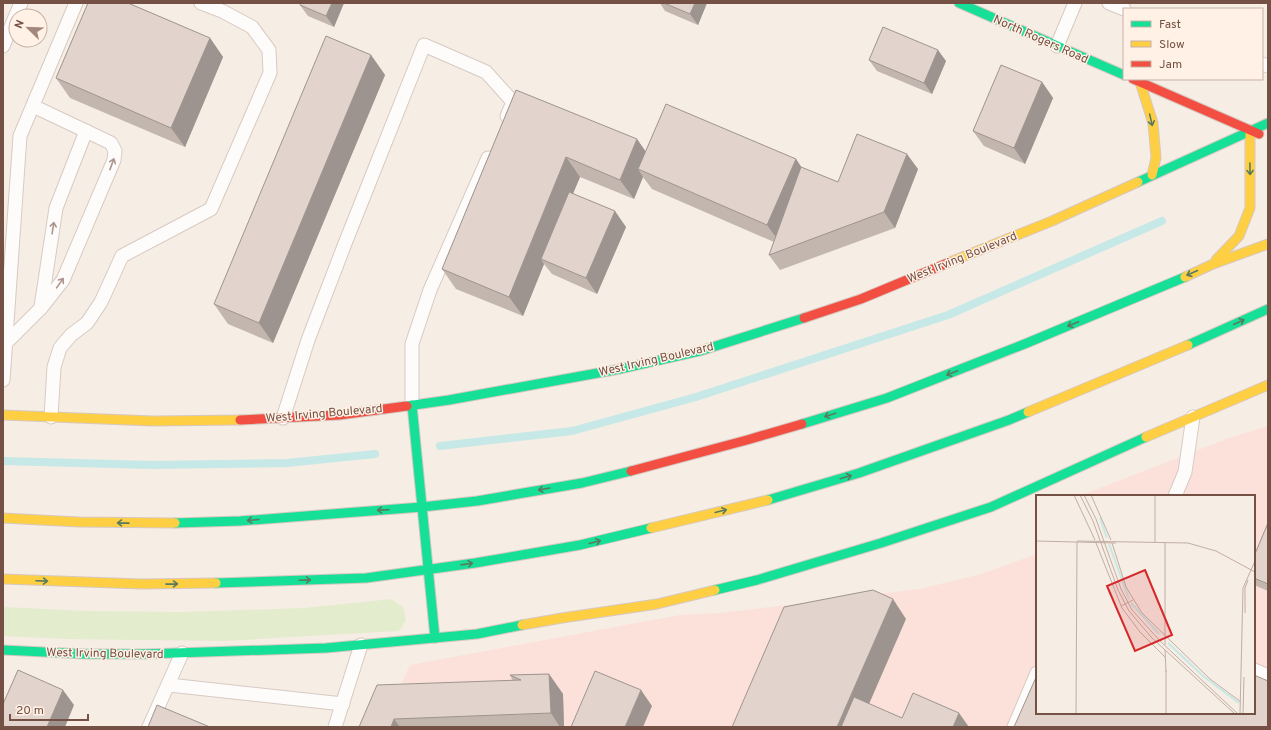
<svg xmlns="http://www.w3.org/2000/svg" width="1271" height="730" viewBox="0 0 1271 730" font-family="Overpass,sans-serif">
  <rect width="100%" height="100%" fill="#f6ede4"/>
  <path fill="#fbe1d9" d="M1268 426V727H381L410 665 680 615 720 613 920 589 981 574 1037 554V713H1254V496H1079L1232 437Z"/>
  <path fill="#e4ecce" d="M391 599 403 607 406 620 399 631 224 641 65 639 3 636V607L88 611 182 612 305 608Z"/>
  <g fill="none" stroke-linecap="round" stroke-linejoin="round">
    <g stroke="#c6e8e6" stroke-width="8">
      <path d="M440 446 572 431 696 397 948 315 1162 221"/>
      <path d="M3 461 152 465 287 463 375 454"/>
    </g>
    <g stroke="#d7cac3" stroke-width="15">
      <g id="lane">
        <path d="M1109 3 1124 9"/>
        <path d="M3 46 21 3"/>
        <path d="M1057 46 1075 3"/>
        <path d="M1262 64 1268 66"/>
        <path d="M41 307 56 208 86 131"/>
        <path d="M6 343 41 308 63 280 114 160 115 151 111 143 33 106"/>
        <path d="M3 380 20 136 76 3"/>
        <path d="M412 405V344L430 290 488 158"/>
        <path d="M51 417 54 367 60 348 71 335 87 323 101 302 122 256 211 209 270 73 269 50 252 27 222 11 201 3"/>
        <path d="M283 418 308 340 344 246 424 45 486 72 513 102 507 116"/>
        <path d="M1175 496 1185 472 1193 417"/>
        <path d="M1254 670 1268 676"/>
        <path d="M169 685 343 704"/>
        <path d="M149 727 182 653"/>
        <path d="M335 727 361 645"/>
        <path d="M1014 727 1037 673"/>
      </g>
    </g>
    <g stroke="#d6c8c1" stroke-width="11">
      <g id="fast">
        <path d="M959 3 1124 75"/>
        <path d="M1138 182 1268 123"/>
        <path d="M1188 345 1268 309"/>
        <path d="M412 405 435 638"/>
        <path d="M407 406 449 400 620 369 700 351 804 318"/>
        <path d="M802 424 887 398 1027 343 1185 277"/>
        <path d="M768 500 859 473 1009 420 1028 412"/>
        <path d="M175 523 240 521 422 507 477 501 582 483 631 471"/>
        <path d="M216 583 366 578 475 563 580 545 651 528"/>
        <path d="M715 590 757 580 881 543 991 507 1146 437"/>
        <path d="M3 650 85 654H146L326 648 477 634 522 625"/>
      </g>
    </g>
    <g stroke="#d6c8c1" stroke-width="11">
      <g id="slow">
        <path d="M1140 82 1153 123 1156 158 1152 175"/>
        <path d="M1216 260 1239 236 1250 208V130"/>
        <path d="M950 262 1052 221 1138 182"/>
        <path d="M1185 277 1213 264 1268 244"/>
        <path d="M1028 412 1188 345"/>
        <path d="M3 415 153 421 240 420"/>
        <path d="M1146 437 1268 385"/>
        <path d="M3 518 79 522 175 523"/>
        <path d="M651 528 768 500"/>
        <path d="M3 579 142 584 216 583"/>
        <path d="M522 625 562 618 657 604 715 590"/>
      </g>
    </g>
    <g stroke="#d6c8c1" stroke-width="11">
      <g id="jam">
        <path d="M1133 79 1259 134"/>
        <path d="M804 318 861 299 950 262"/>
        <path d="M240 420 339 415 407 406"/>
        <path d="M631 471 747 440 802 424"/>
      </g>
    </g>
    <use href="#lane" stroke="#fefcfb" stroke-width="13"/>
    <use href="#fast" stroke="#16e098" stroke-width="9"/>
    <use href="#slow" stroke="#ffcf43" stroke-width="9"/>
    <use href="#jam" stroke="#f24e42" stroke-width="9"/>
  </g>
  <g fill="#c2b6af">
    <path d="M344 3 334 27 308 16 300 5Z"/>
    <path d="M660 3H707L698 25 665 11Z"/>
    <path d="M210 38 223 57 185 147 70 98 56 78Z"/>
    <path d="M371 55 385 75 273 343 228 324 214 304Z"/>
    <path d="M869 60 946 61 932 94 877 71Z"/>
    <path d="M1042 82 1053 98 1025 164 984 146 973 131Z"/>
    <path d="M516 90 646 152 796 159 802 168 838 182 918 169 895 228 780 270 769 255 774 242 652 189 643 177 634 199 580 177 573 193 626 227 597 294 552 274 544 264 523 316 456 289 442 269Z"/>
    <path d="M1268 523V591L1254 585V556Z"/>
    <path d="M549 674 563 694 564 727H359L513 681 510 675Z"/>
  </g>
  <g fill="#9e948f">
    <path d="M332 3H344L334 27 326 16Z"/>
    <path d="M695 3H707L698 25 690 14Z"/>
    <path d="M210 38 223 57 185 147 171 128Z"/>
    <path d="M938 50 946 61 932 94 924 83Z"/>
    <path d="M371 55 385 75 273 343 259 323Z"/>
    <path d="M1042 82 1053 98 1025 164 1014 148Z"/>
    <path d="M637 139 651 159 638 169 643 177 634 199 620 180Z"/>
    <path d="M907 154 918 169 895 228 884 212Z"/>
    <path d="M566 157 580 177 545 261 541 259 544 264 523 316 509 297Z"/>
    <path d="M796 159 809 179 781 244 767 225Z"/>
    <path d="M615 211 626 227 597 294 586 278Z"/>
    <path d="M893 599 906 619 859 727H837Z"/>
    <path d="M549 674 563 694 564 727H560L551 713Z"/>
    <path d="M63 690 74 705 65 727H47Z"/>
    <path d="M641 690 652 706 643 727H625Z"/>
    <path d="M959 713 969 727H953Z"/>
    <path d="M394 719 400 727H391Z"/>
  </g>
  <g fill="#e2d4cc" stroke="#9e948f">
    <path d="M88 3H128L210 38 171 128 56 78Z"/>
    <path d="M301 3H332L326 16 300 5Z"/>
    <path d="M664 3H695L690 14Z"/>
    <path d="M883 27 938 50 924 83 869 60Z"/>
    <path d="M326 36 371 55 259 323 214 304Z"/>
    <path d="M1001 65 1042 82 1014 148 973 131Z"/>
    <path d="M516 90 637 139 620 180 566 157 509 297 442 269Z"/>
    <path d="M666 104 796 159 767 225 638 169Z"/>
    <path d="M857 134 907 154 884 212 769 255 801 167 838 182Z"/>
    <path d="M569 192 615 211 586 278 541 259Z"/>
    <path d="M1268 523V584L1254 578V556Z"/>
    <path d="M873 590 893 599 837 727H732L784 607Z"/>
    <path d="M18 670 63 690 47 727H3V704Z"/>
    <path d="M595 671 641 690 625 727H571Z"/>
    <path d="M549 674 551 713 394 719 391 727H359L377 685 521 680 510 675Z"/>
    <path d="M1037 675V713H1254V675L1268 681V727H1014Z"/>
    <path d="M913 693 959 713 953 727H841L854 697 902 718Z"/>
    <path d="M157 705 210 727H148Z"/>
  </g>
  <defs><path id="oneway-shaft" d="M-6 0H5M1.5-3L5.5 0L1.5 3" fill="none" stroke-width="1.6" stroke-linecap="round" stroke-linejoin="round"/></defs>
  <g stroke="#587b5e">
    <use href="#oneway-shaft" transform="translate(1151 120) rotate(77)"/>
    <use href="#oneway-shaft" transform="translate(1250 169) rotate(89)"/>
    <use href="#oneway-shaft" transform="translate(1192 273) rotate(156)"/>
    <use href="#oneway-shaft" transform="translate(1239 322) rotate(-24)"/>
    <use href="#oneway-shaft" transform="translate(1073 324) rotate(157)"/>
    <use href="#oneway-shaft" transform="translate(952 373) rotate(159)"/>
    <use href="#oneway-shaft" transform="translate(830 415) rotate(163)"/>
    <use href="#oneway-shaft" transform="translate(846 477) rotate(-17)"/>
    <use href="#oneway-shaft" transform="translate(544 489) rotate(170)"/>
    <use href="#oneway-shaft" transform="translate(383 510) rotate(176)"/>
    <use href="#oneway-shaft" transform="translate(721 511) rotate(-14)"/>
    <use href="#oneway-shaft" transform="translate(253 520) rotate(175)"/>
    <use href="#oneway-shaft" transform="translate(123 523) rotate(-179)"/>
    <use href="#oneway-shaft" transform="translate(595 542) rotate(-14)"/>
    <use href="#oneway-shaft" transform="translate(467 564) rotate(-8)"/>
    <use href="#oneway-shaft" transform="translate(305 580) rotate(-2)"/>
    <use href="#oneway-shaft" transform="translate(42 581) rotate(2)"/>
    <use href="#oneway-shaft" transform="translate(172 584) rotate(-1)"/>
  </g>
  <g stroke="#ab958e">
    <use href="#oneway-shaft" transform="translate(112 164) rotate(-70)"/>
    <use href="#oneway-shaft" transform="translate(53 228) rotate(-81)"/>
    <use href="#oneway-shaft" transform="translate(60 283) rotate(-55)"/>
  </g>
  <g text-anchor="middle" stroke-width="3" stroke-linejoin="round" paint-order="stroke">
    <g font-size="12" fill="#745045" stroke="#fff1e5">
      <text transform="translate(1041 39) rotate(24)" y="4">North Rogers Road</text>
      <text transform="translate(962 257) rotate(-22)" y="4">West Irving Boulevard</text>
      <text transform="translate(656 359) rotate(-13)" y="4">West Irving Boulevard</text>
      <text transform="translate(324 413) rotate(-5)" y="4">West Irving Boulevard</text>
      <text transform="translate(105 653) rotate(1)" y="4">West Irving Boulevard</text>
    </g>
  </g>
  <g transform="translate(1036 495)">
    <rect width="219" height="219" fill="#f6ede4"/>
    <path fill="none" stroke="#c6e8e6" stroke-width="2" d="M64 23 71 43M73 49 93 104M95 108 123 139M132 148 167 181 203 208"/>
    <path fill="none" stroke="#c2aea4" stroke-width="1" d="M38 0 59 45M44 0 57 26 82 95 93 116 116 143 199 219M48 0 60 24 85 94 96 115 124 146 202 219M55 0 75 45M0 46 80 48M41 46 152 48 180 56 219 77M119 47V0M129 47V150M60 48 86 113 104 137 129 162M76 48 90 92 106 118 174 184 205 207M85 111 97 105M209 118V93L212 85M129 155 130 177M40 219 41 47M130 219V175M204 219 207 93 219 66M207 219 208 182"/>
    <path fill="#d62828" fill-opacity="0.15" stroke="#d62828" stroke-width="2" d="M109 75 136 140 99 156 71 91Z"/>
    <rect width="219" height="219" fill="none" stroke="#745045" stroke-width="2"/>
  </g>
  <rect width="1271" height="730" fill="none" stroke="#745045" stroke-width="8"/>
  <rect x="1123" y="8" width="140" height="72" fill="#fff1e5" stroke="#c7b1a5"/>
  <rect x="1131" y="21" width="20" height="6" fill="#16e098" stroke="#c7b1a5"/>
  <text x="1159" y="28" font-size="12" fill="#745045">Fast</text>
  <rect x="1131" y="41" width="20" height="6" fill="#ffcf43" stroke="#c7b1a5"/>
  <text x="1159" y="48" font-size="12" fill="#745045">Slow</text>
  <rect x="1131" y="61" width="20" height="6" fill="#f24e42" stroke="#c7b1a5"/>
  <text x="1159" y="68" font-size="12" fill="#745045">Jam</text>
  <g transform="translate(28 28) rotate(293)"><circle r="19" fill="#fff1e5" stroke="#c7b1a5"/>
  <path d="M0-3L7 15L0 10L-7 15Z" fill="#a2877d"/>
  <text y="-6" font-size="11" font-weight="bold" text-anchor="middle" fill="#745045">N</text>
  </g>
  <path d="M10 714v6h78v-6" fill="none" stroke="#745045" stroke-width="2"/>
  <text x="16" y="714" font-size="12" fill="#745045" stroke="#fff1e5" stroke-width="3" paint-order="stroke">20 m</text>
</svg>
